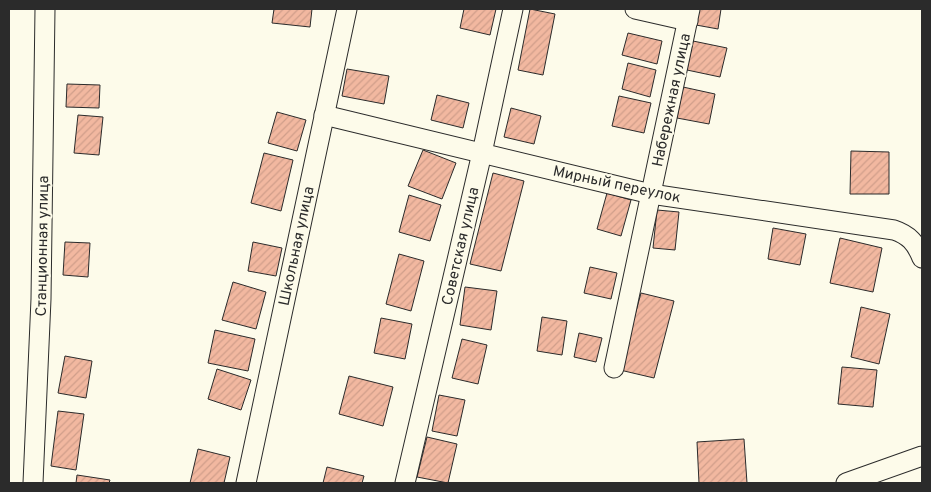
<svg xmlns="http://www.w3.org/2000/svg" width="931" height="492" viewBox="0 0 931 492" font-family="Overpass,sans-serif">
  <defs>
    <pattern id="building-hatch" width="6" height="6" patternUnits="userSpaceOnUse" patternTransform="scale(1.25)"><rect width="6" height="6" fill="#f2b8a0"/><path d="M-1 1l2-2M0 6l6-6M5 7l2-2" fill="none" stroke="#d09e8a"/></pattern>
  </defs>
  <rect width="100%" height="100%" fill="#fdfbea"/>
  <g fill="url(#building-hatch)" stroke="#2b2b2b">
    <path d="M274 9H312L310 27 272 23Z"/>
    <path d="M464 9H496L490 35 460 28Z"/>
    <path d="M530 9 555 14 543 75 518 70Z"/>
    <path d="M699 9H721L718 29 696 25Z"/>
    <path d="M628 33 662 41 657 64 622 55Z"/>
    <path d="M693 41 727 48 720 77 687 70Z"/>
    <path d="M628 63 656 70 650 97 622 89Z"/>
    <path d="M347 69 389 76 384 104 342 96Z"/>
    <path d="M67 84 100 85 99 108 66 107Z"/>
    <path d="M683 87 715 94 709 124 677 118Z"/>
    <path d="M437 95 469 103 463 128 431 120Z"/>
    <path d="M619 96 651 103 644 133 612 126Z"/>
    <path d="M511 108 541 116 534 144 504 137Z"/>
    <path d="M277 112 306 120 297 151 268 143Z"/>
    <path d="M78 115 103 117 99 155 74 153Z"/>
    <path d="M423 150 456 163 442 199 408 186Z"/>
    <path d="M851 151 889 152V194H850Z"/>
    <path d="M264 153 293 160 281 211 251 203Z"/>
    <path d="M493 173 524 181 501 271 470 264Z"/>
    <path d="M607 193 631 200 621 236 597 229Z"/>
    <path d="M409 195 441 205 430 241 399 232Z"/>
    <path d="M657 210 679 212 675 250 653 248Z"/>
    <path d="M773 228 806 234 800 265 768 259Z"/>
    <path d="M840 238 882 248 873 292 830 283Z"/>
    <path d="M65 242 90 243 88 277 63 275Z"/>
    <path d="M253 242 282 248 276 276 248 271Z"/>
    <path d="M399 254 424 261 411 311 386 304Z"/>
    <path d="M590 267 617 273 611 299 584 293Z"/>
    <path d="M233 282 266 292 256 329 222 320Z"/>
    <path d="M465 287 497 291 491 330 460 325Z"/>
    <path d="M641 293 674 301 654 378 620 370Z"/>
    <path d="M861 307 890 314 879 364 851 357Z"/>
    <path d="M542 317 567 321 562 355 537 351Z"/>
    <path d="M381 318 412 324 405 359 374 353Z"/>
    <path d="M215 330 255 339 248 371 208 363Z"/>
    <path d="M579 333 602 338 596 362 574 357Z"/>
    <path d="M462 339 487 345 478 384 452 378Z"/>
    <path d="M65 356 92 361 86 398 58 393Z"/>
    <path d="M842 367 877 370 873 407 838 404Z"/>
    <path d="M217 369 251 380 241 410 208 399Z"/>
    <path d="M349 376 393 387 383 426 339 414Z"/>
    <path d="M439 395 465 400 457 436 432 431Z"/>
    <path d="M58 411 84 414 76 470 51 466Z"/>
    <path d="M427 437 457 444 448 483 417 477Z"/>
    <path d="M744 439 747 483H699L697 442Z"/>
    <path d="M198 449 230 457 224 483H190Z"/>
    <path d="M327 467 364 476 362 483H323Z"/>
    <path d="M77 475 110 480 109 483H76Z"/>
  </g>
  <g fill="none" stroke-linecap="round" stroke-linejoin="round">
    <g stroke="#2b2b2b" stroke-width="21">
      <g id="minor">
        <path d="M635 9 688 21"/>
        <path d="M324 115 651 194 894 230C909 235 916 243 922 258"/>
        <path d="M614 368 690 9"/>
        <path d="M33 483 41 299 45 9"/>
        <path d="M246 483 347 9"/>
        <path d="M405 483 482 153 513 9"/>
        <path d="M846 483 922 456"/>
      </g>
    </g>
    <use href="#minor" stroke="#fdfbea" stroke-width="19"/>
  </g>
  <g text-anchor="middle" stroke-width="4" stroke-linejoin="round" paint-order="stroke">
    <g font-size="15" fill="#2b2b2b" stroke="#fdfbea">
      <text transform="translate(671 100) rotate(-78)" y="5">Набережная улица</text>
      <text transform="translate(617 184) rotate(12)" y="5">Мирный переулок</text>
      <text transform="translate(42 246) rotate(-89)" y="5">Станционная улица</text>
      <text transform="translate(296 246) rotate(-78)" y="5">Школьная улица</text>
      <text transform="translate(460 246) rotate(-77)" y="5">Советская улица</text>
    </g>
  </g>
  <rect width="931" height="492" fill="none" stroke="#2b2b2b" stroke-width="20"/>
</svg>
